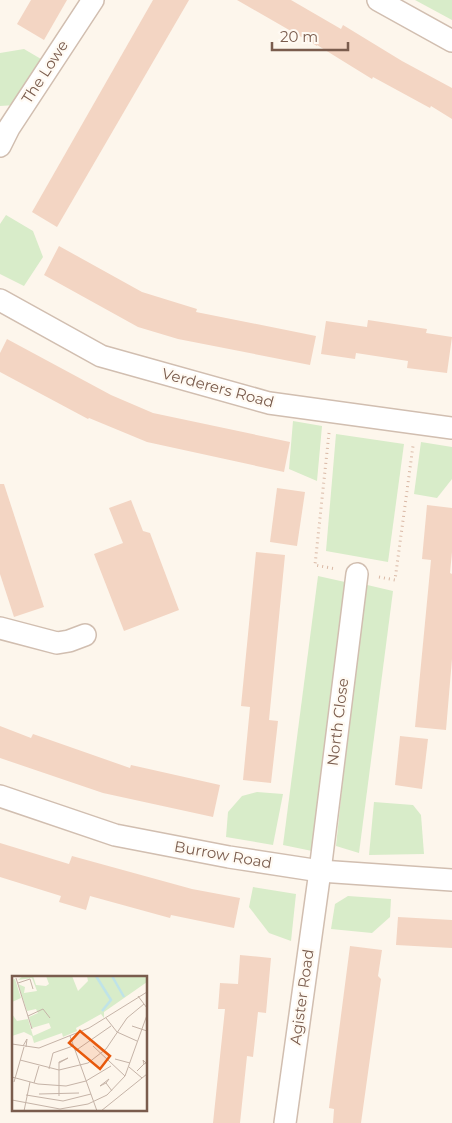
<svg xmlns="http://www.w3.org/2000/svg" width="452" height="1123" viewBox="0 0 452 1123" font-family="Montserrat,sans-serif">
  <rect width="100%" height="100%" fill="#fdf6ec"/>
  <g fill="#d8ecc9">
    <path d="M415 0H452V20Z"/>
    <path d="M24 49 41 59 16 105 0 106V53Z"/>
    <path d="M6 215 33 231 43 257 24 286 0 274V224Z"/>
    <path d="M293 421 322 426 317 481 289 469Z"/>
    <path d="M336 434 404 444 388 562 326 551Z"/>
    <path d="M421 442 452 447V479L437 498 414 494Z"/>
    <path d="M318 576 345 582 312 851 283 845Z"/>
    <path d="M363 584 393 591 359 853 336 846Z"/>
    <path d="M257 792 283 794 273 845 226 837 228 812 242 796Z"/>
    <path d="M374 802 413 805 421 815 424 854 369 855Z"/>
    <path d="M253 887 296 894 291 941 269 933 249 907Z"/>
    <path d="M348 896 391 899 390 917 372 933 331 929 335 904Z"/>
  </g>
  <g fill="#f3d5c3">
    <path d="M31 0H67L44 40 17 24Z"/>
    <path d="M153 0H189L57 227 32 212Z"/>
    <path d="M237 0H291L341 29 343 25 402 61 452 88V119L431 106 430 108 373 77 372 79 317 45V46Z"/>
    <path d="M59 246 142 292 197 309 196 312 316 336 310 365 178 339 138 327 44 275Z"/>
    <path d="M368 320 427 329 426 333 452 337 447 373 407 368 408 361 356 353 355 359 321 354 326 321 367 327Z"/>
    <path d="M7 339 111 395 153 413 290 442 284 472 147 442 89 418 88 419 0 372V353Z"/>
    <path d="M0 484H4L44 607 14 617 0 574Z"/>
    <path d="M277 488 305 492 297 546 270 542Z"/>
    <path d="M131 500 143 531 150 533 179 610 124 631 94 554 123 543 109 508Z"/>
    <path d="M427 505 452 508V552L450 573 452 574V659L446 730 415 727 431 560 422 559Z"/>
    <path d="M256 552 285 555 269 720 278 721 271 783 243 780 250 707 241 706Z"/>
    <path d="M0 726 31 738 33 734 130 768 131 765 220 785 213 817 103 793 0 758Z"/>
    <path d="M400 736 428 739 422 789 395 785Z"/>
    <path d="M0 843 69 864 72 856 192 889 240 898 234 928 171 915 170 918 90 896 86 910 59 902 61 896 0 877Z"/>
    <path d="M398 917 452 920V948L396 945Z"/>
    <path d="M350 946 382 950 378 976 381 979 361 1123H333L334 1109 329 1108Z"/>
    <path d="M240 955 271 958 266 1013 258 1012 253 1057 247 1056 240 1123H213L225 1009H218L220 983 238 984Z"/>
  </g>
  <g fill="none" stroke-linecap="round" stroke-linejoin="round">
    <g stroke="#d1beb0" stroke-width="24">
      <g id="street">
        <path d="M378 0 452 41"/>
        <path d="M0 146 9 128 93 0"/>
        <path d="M0 300 101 356 269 403 452 428"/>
        <path d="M0 628 57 643 69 641 85 635"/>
        <path d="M0 796 115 835 229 857 320 871 452 880"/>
        <path d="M285 1123 320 871 357 574"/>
      </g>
    </g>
    <g stroke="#d9b8a5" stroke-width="3" stroke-dasharray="1 4" stroke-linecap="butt">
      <path d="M329 433 315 565 336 569"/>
      <path d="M379 577 395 580 413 446"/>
    </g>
    <use href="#street" stroke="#fff" stroke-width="21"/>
  </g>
  <g text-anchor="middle" stroke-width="4.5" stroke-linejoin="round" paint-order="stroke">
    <g font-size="15" fill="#7a5c4d" stroke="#fffaf3">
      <text transform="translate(45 72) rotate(-57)" y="5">The Lowe</text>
      <text transform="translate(218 388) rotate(15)" y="5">Verderers Road</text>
      <text transform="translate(338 722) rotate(-83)" y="5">North Close</text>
      <text transform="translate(223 855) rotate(10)" y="5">Burrow Road</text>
      <text transform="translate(302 997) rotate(-82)" y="5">Agister Road</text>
    </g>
  </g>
  <g transform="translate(12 976)">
    <rect width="135" height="135" fill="#fdf6ec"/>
    <path d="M11 0H21L24 9 34 10 37 8 34 0H60L66 15 76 5 75 0H135V6L92 36V42L89 38 64 52 65 55 46 63 51 61 50 57 22 67 20 60 12 56 0 60V38L5 45 16 43 21 60 39 52 37 47 20 52 17 41 26 37 24 33 15 35 6 8 13 11 12 17 25 15 20 2 6 4ZM3 3 9 22 0 26V4Z" fill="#d8ecc9"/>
    <path fill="none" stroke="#bfe3e8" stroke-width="2.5" d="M84 0 99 24 90 35M100 0 112 21"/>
    <path fill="none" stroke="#c5b3a7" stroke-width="1" d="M4 2 20 53M6 7 18 3 21 13M126 20 135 32M16 40 31 33 38 42M94 42 105 56 125 65M120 50 135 55M58 60 85 135M0 68 27 72 77 52 135 16M11 70 15 63 14 71M81 70 113 100M63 75 99 50M103 83 118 87M8 84 47 94 76 87 94 73 115 42 132 28M47 87 56 82 47 86V120M117 91 130 102M37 93 41 77 61 70M125 95 132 88 134 87 131 84 132 88M0 101 26 108 54 110 74 105 99 90M2 106 12 71M22 107 27 90M94 107 97 103 88 110 94 107 100 115M27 118 67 117M14 119 51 125 79 118M0 124 48 133 76 128 95 119 113 100 135 39M12 135 18 106M89 135 135 98"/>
    <path fill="#e8590c" fill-opacity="0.15" stroke="#e8590c" stroke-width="2.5" d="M68 55 98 80 88 93 57 67Z"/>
    <rect width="135" height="135" fill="none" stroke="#7a5c4d" stroke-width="2.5"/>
  </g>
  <path d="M272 42v8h76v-8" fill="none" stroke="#7a5c4d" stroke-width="2.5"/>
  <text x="280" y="42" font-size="15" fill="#7a5c4d" stroke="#fffaf3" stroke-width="4" paint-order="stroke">20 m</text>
</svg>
